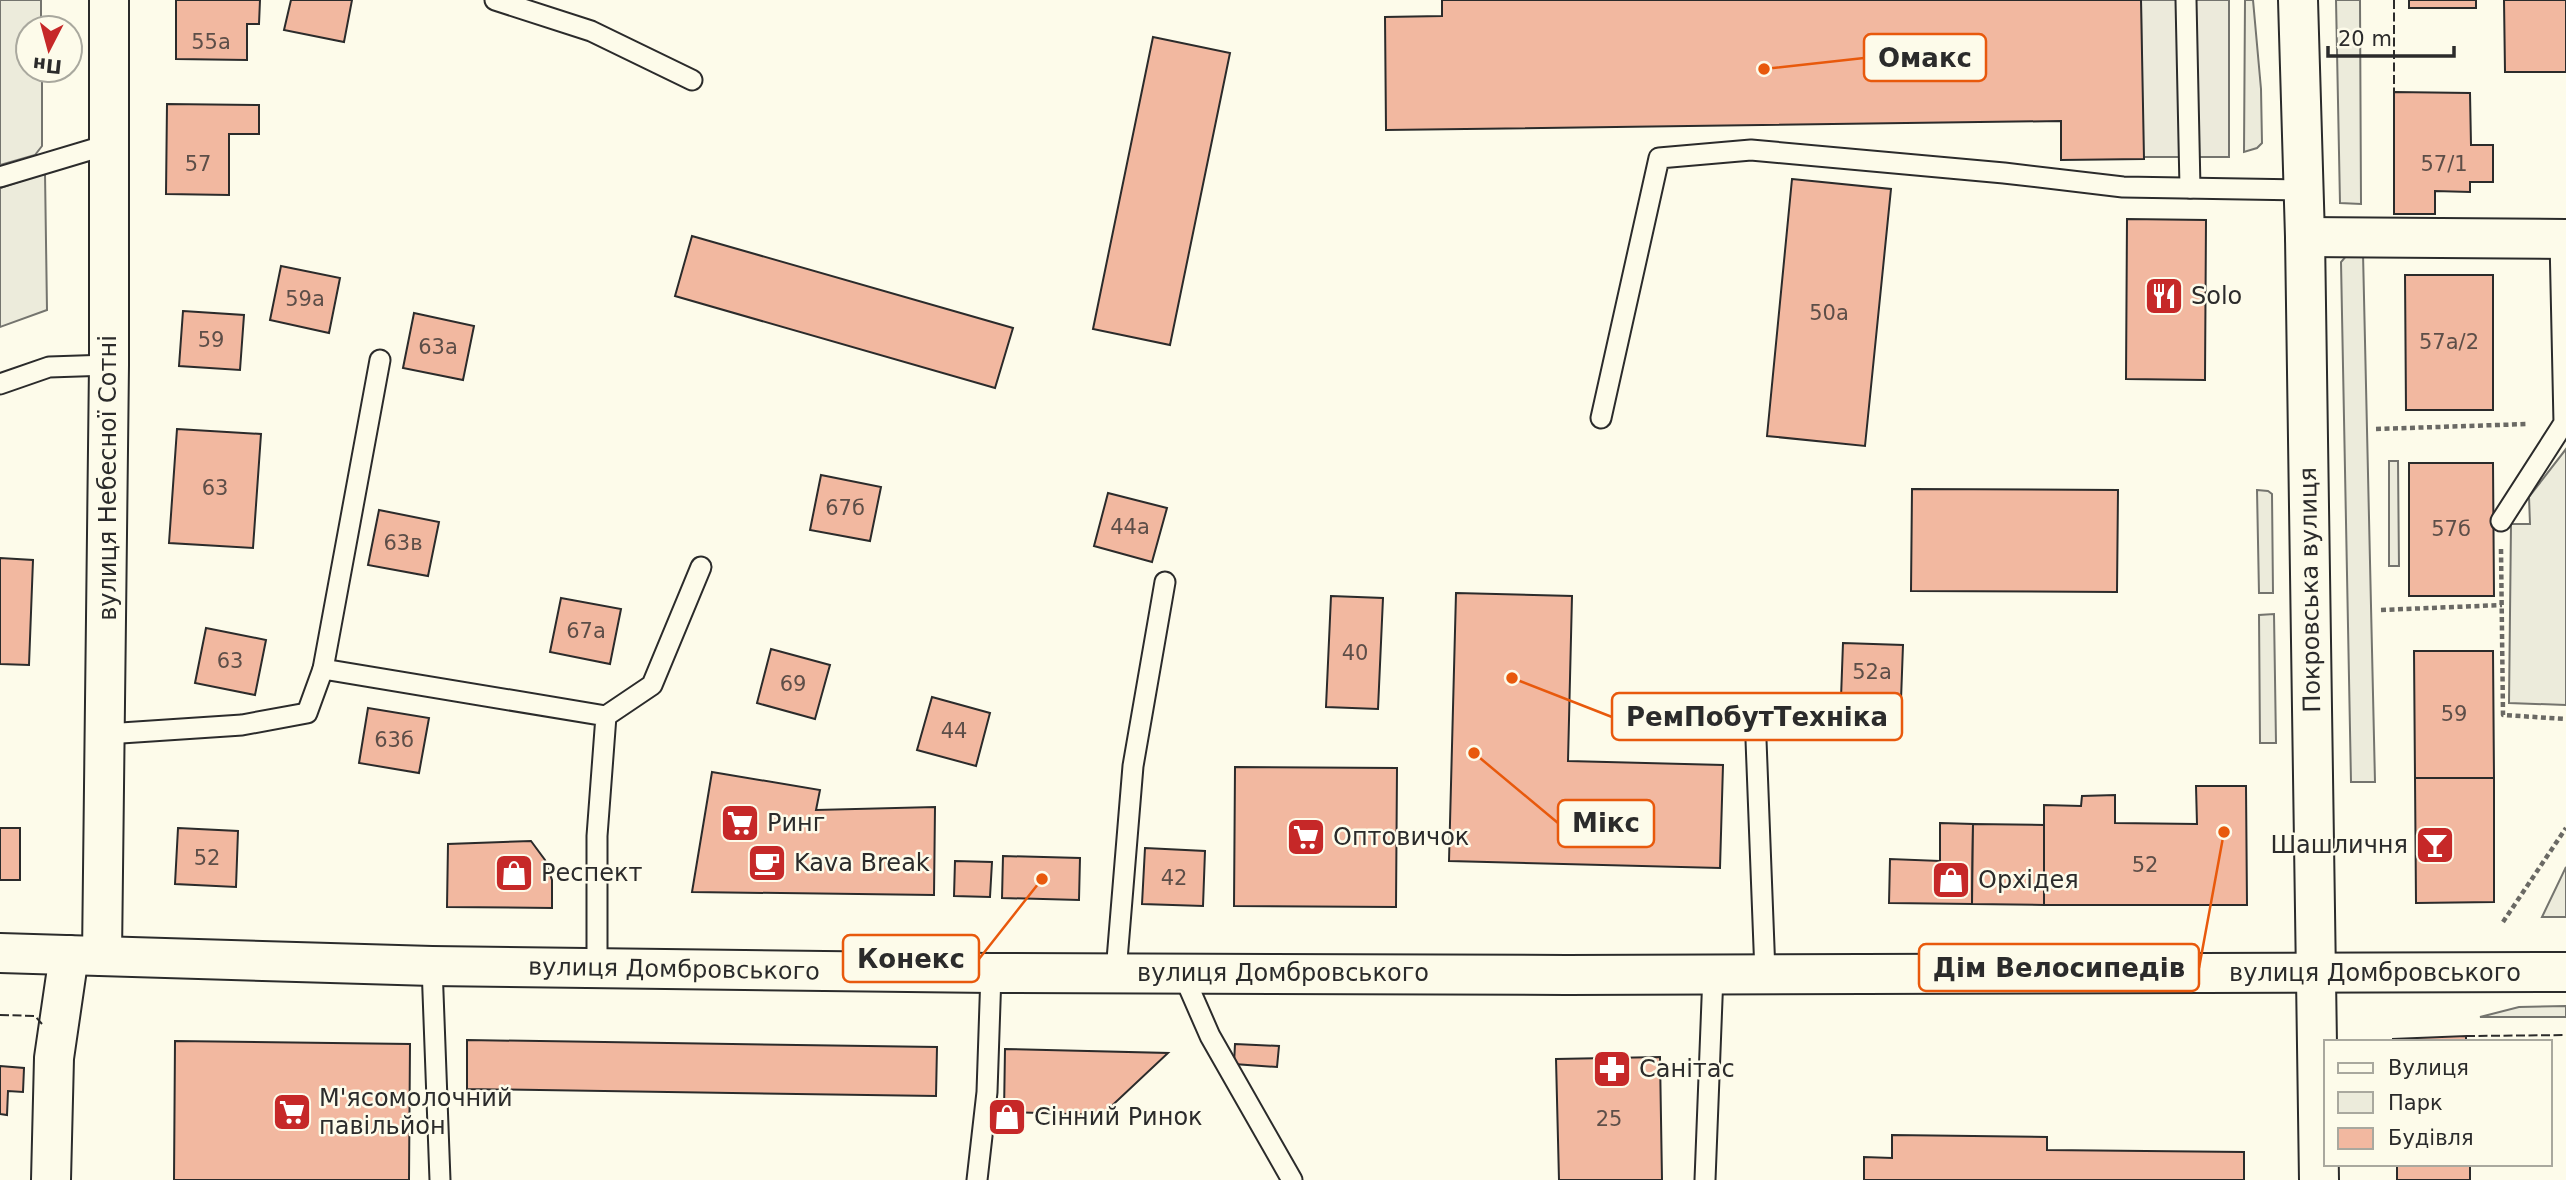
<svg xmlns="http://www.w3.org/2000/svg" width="2566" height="1180" viewBox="0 0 2566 1180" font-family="'DejaVu Sans',sans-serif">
  <rect width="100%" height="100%" fill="#fdfbea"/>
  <g fill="#ecebdb" stroke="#74746e" stroke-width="2">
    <path d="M0 0H41V28H28V70H42V146L35 155 0 165Z"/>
    <path d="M2245 0H2253L2261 89 2262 143 2257 148 2244 152Z"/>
    <path d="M2336 0H2360L2361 204 2340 203Z"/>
    <path d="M45 173 47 310 0 327V188Z"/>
    <path d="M2363 253 2375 782H2351L2341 262 2347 255Z"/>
    <path d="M2566 449V705L2509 703 2511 524H2530L2529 497Z"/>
    <path d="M2389 461H2398L2399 566H2389Z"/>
    <path d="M2257 490 2268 491 2272 494 2273 593H2259Z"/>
    <path d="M2274 614 2276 743H2260L2259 615Z"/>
    <path d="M2566 867V917H2542Z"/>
    <path d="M2566 1006V1017H2480L2519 1007Z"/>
  </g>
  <path fill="#eceadb" stroke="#74746e" stroke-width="2" d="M2141 0H2229V157H2142Z"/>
  <g fill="#f2b8a0" stroke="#2b2b2b" stroke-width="2">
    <path d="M176 0H260L259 24H247V60L176 59Z"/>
    <path d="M291 0H352L344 42 284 30Z"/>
    <path d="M1442 0H2141L2144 159 2061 160V121L1386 130 1385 17 1442 16Z"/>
    <rect x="2409" y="0" width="67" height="8"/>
    <path d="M2504 0H2566V72H2505Z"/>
    <path d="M1153 37 1230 53 1170 345 1093 329Z"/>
    <path d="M2394 92 2470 93 2471 145H2493V182H2470V192L2435 191V214H2394Z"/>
    <path d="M167 104 259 105V134H229V195L166 194Z"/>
    <path d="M1792 179 1891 189 1865 446 1767 436Z"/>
    <path d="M2127 219 2206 220 2205 380 2126 379Z"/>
    <path d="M692 236 1013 328 995 388 675 296Z"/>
    <path d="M281 266 340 278 329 333 270 320Z"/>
    <path d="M2405 275H2493V410H2406Z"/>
    <path d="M183 311 244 315 240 370 179 366Z"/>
    <path d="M414 313 474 326 463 380 403 368Z"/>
    <path d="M177 429 261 434 253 548 169 543Z"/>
    <path d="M2409 463H2493L2494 596H2409Z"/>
    <path d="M821 475 881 487 870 541 810 530Z"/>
    <path d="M1912 489 2118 490 2117 592 1911 591Z"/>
    <path d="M1108 493 1167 508 1152 562 1094 546Z"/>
    <path d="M379 510 439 522 428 576 368 565Z"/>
    <path d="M0 558 33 560 29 665 0 664Z"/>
    <path d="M1456 593 1572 596 1568 761 1723 765 1720 868 1449 861Z"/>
    <path d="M1331 596 1383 598 1378 709 1326 707Z"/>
    <path d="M561 598 621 609 610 664 550 652Z"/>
    <path d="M206 628 266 640 255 695 195 683Z"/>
    <path d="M1843 643 1903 645 1901 700 1841 698Z"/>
    <path d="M771 649 830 665 815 719 757 703Z"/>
    <path d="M2414 651H2493L2494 778H2415Z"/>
    <path d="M932 697 990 713 976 766 917 750Z"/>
    <path d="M368 708 429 718 419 773 359 763Z"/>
    <path d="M1235 767 1397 768 1396 907 1234 906Z"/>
    <path d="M712 772 820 790 816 810 935 807 934 895 692 892Z"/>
    <path d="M2415 778H2494V902L2416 903Z"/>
    <path d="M2196 786H2246L2247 905H2044V805L2081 806 2082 796 2115 795V823L2197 824Z"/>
    <path d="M1940 823 1973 824 1972 904 1889 903 1890 859 1940 861Z"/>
    <path d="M1973 824 2044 825V905L1972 904Z"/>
    <rect x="0" y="828" width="20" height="52"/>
    <path d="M178 828 238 831 236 887 175 884Z"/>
    <path d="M531 841 545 860 552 880V908L447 907 448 844Z"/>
    <path d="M1145 848 1205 851 1203 906 1142 904Z"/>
    <path d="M1003 856 1080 858 1079 900 1002 898Z"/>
    <path d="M955 861 992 862 990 897 954 896Z"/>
    <path d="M2466 1036V1042H2393V1039Z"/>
    <path d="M467 1040 937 1047 936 1096 467 1089Z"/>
    <path d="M175 1041 410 1044 409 1180H174Z"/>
    <path d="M1235 1044 1279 1046 1277 1067 1234 1064Z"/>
    <path d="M1005 1049 1168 1053 1102 1115 1004 1112Z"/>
    <path d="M1660 1057 1662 1180H1559L1556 1059Z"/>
    <path d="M0 1066 24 1068 23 1092 8 1091 7 1115 0 1114Z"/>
    <path d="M1892 1135 2047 1137V1150L2244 1152V1180H1864V1157L1892 1158Z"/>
    <rect x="2397" y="1164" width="73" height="16"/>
  </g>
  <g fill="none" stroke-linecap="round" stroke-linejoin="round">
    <g stroke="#2b2b2b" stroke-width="23">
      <g id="lane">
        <path d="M495 0 591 31 692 80"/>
        <path d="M2186 0 2190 188"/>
        <path d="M0 177 110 144"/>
        <path d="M0 384 49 367 109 365"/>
        <path d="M1601 418 1659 158 1751 150 2004 173 2123 187 2304 190"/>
        <path d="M2501 521 2564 423 2560 239"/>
        <path d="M323 669 380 360"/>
        <path d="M1755 714 1765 973"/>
        <path d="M606 716 652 685 701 567"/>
        <path d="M106 734 242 725 307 713 323 669 606 716 597 836V968"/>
        <path d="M432 966 440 1180"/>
        <path d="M1116 972 1133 766 1165 582"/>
        <path d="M1182 972 1210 1036 1292 1180"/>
        <path d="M977 1180 987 1092 991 973"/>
        <path d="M1705 1180 1713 974"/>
      </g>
    </g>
    <g stroke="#2b2b2b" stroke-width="42">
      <g id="street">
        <path d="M2305 237 2566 239"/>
        <path d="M51 1180 54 1058 69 955"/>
      </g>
    </g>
    <g stroke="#2b2b2b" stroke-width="42">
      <g id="secondary">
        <path d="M0 953 432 966 991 973 1567 975 2566 972"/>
        <path d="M102 956 109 365V0"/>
      </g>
    </g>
    <g stroke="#2b2b2b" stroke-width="42">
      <path id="highway" d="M2298 0 2305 237 2319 1180"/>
    </g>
    <g stroke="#6a6964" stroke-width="4.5" stroke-dasharray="5 3.5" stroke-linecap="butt">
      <path d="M2376 429 2528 424"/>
      <path d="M2501 549 2503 715 2566 719"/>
      <path d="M2381 610 2502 605"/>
      <path d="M2503 922 2566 828"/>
    </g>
    <use href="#lane" stroke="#fdfbea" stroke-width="19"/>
    <use href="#street" stroke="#fdfbea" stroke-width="38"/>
    <use href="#secondary" stroke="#fdfbea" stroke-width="38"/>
    <use href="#highway" stroke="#fdfbea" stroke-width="38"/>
    <g stroke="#2b2b2b" stroke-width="2" stroke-dasharray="9 3.5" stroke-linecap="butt">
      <path d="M2394 0V92"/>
      <path d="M0 1015 35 1016 42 1024"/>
      <path d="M2466 1036 2566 1035"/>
    </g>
  </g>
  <defs>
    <g id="restaurant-square" transform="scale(2.0125)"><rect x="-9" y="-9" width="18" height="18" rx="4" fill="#c62828" stroke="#fdfbea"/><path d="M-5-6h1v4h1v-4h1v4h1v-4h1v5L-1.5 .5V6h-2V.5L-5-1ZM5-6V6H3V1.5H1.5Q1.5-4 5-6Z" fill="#fff"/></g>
    <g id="supermarket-square" transform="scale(2.0125)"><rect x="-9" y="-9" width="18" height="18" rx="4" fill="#c62828" stroke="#fdfbea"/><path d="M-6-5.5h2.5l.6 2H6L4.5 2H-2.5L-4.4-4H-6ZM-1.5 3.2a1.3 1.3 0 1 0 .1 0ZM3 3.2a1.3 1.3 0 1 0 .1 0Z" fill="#fff"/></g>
    <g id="bar-square" transform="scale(2.0125)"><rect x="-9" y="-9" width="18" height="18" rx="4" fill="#c62828" stroke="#fdfbea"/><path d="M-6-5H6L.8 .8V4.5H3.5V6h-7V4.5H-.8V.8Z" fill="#fff"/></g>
    <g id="cafe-square" transform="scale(2.0125)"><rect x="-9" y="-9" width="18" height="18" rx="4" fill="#c62828" stroke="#fdfbea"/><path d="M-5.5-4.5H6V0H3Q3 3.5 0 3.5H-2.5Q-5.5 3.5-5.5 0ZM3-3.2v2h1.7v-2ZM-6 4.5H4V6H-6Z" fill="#fff"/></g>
    <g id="shop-square" transform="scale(2.0125)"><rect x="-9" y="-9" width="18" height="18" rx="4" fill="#c62828" stroke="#fdfbea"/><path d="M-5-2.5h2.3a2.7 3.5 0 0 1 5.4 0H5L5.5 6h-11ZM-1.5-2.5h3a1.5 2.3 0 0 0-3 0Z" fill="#fff"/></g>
    <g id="pharmacy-square" transform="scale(2.0125)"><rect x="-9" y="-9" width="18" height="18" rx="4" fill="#c62828" stroke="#fdfbea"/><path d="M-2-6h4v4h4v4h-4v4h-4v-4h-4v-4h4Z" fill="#fff"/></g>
  </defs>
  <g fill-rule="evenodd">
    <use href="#restaurant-square" x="2164" y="296"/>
    <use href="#supermarket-square" x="740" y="823"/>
    <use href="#supermarket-square" x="1306" y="837"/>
    <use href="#bar-square" x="2435" y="845"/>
    <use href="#cafe-square" x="767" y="863"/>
    <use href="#shop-square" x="514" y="873"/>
    <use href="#shop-square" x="1951" y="880"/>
    <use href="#pharmacy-square" x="1612" y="1069"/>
    <use href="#supermarket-square" x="292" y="1112"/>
    <use href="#shop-square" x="1007" y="1117"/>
  </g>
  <g text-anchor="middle" stroke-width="5" stroke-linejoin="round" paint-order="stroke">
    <g font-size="21" fill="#5d4e48">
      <text x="211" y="49">55а</text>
      <text x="198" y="171">57</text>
      <text x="2444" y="171">57/1</text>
      <text x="305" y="306">59а</text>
      <text x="1829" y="320">50а</text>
      <text x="211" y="347">59</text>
      <text x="2449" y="349">57а/2</text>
      <text x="438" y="354">63а</text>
      <text x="215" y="495">63</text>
      <text x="845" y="515">67б</text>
      <text x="1130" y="534">44а</text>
      <text x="2451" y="536">57б</text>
      <text x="403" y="550">63в</text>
      <text x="586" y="638">67а</text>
      <text x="1355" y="660">40</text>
      <text x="230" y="668">63</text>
      <text x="1872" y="679">52а</text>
      <text x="793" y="691">69</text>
      <text x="2454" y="721">59</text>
      <text x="954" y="738">44</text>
      <text x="394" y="747">63б</text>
      <text x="207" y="865">52</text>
      <text x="2145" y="872">52</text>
      <text x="1174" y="885">42</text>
      <text x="1609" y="1126">25</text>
    </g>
    <g font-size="24" fill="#2b2b2b" stroke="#fdfbea" text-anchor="start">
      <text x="2191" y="304">Solo</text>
      <text x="767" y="831">Ринг</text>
      <text x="1333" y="845">Оптовичок</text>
      <text x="2408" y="853" text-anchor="end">Шашличня</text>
      <text x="794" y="871">Kava Break</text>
      <text x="541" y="881">Респект</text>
      <text x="1978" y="888">Орхідея</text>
      <text x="1639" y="1077">Санітас</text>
      <text x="319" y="1106">М'ясомолочний<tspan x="319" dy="28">павільйон</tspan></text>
      <text x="1034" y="1125">Сінний Ринок</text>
    </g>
    <g font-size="24" fill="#2b2b2b" stroke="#fdfbea">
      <text transform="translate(108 478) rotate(-90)" y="8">вулиця Небесної Сотні</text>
      <text transform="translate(2310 590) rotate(-91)" y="8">Покровська вулиця</text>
      <text transform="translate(674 969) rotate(1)" y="8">вулиця Домбровського</text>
      <text x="1283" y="981">вулиця Домбровського</text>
      <text x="2375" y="981">вулиця Домбровського</text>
    </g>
  </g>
  <path fill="none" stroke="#e8590c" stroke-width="2.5" d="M1764 69L1864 58M1512 678L1612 717M1474 753L1558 823M1042 879L979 959M2224 832L2199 968"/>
  <g fill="#e8590c" stroke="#fdfbea" stroke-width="2.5">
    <circle cx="1764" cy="69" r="7"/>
    <circle cx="1512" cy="678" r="7"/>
    <circle cx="1474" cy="753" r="7"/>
    <circle cx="1042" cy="879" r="7"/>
    <circle cx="2224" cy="832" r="7"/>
  </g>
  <g fill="#fdfbea" stroke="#e8590c" stroke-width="2.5">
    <rect x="1864" y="34" width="122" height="47" rx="7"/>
    <rect x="1612" y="693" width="290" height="47" rx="7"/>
    <rect x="1558" y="800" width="96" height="47" rx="7"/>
    <rect x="843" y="935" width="136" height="47" rx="7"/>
    <rect x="1919" y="944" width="280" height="47" rx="7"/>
  </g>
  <g font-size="26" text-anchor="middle" font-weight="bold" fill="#2b2b2b">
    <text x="1925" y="67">Омакс</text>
    <text x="1757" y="726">РемПобутТехніка</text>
    <text x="1606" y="832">Мікс</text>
    <text x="911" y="968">Конекс</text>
    <text x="2059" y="977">Дім Велосипедів</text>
  </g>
  <rect x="2324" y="1040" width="228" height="126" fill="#fdfbea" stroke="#a9a89e" stroke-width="2"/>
  <rect x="2338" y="1063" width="35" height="10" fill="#fdfbea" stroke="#a9a89e" stroke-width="2"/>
  <text x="2388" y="1075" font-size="21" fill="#2b2b2b">Вулиця</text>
  <rect x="2338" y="1092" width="35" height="21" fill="#ecebdb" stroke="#a9a89e" stroke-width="2"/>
  <text x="2388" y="1110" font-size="21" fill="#2b2b2b">Парк</text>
  <rect x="2338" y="1128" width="35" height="21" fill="#f2b8a0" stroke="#a9a89e" stroke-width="2"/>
  <text x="2388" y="1145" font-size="21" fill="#2b2b2b">Будівля</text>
  <g transform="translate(49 49) rotate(186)"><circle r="33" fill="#fdfbea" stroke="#a9a89e" stroke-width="2"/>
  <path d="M0-5L12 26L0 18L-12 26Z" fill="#c62828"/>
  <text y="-10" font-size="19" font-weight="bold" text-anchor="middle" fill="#2b2b2b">Пн</text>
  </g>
  <path d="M2328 46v10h126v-10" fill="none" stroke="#2b2b2b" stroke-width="3.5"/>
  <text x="2338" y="46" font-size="21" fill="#2b2b2b" stroke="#fdfbea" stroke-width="5" paint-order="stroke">20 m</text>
</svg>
